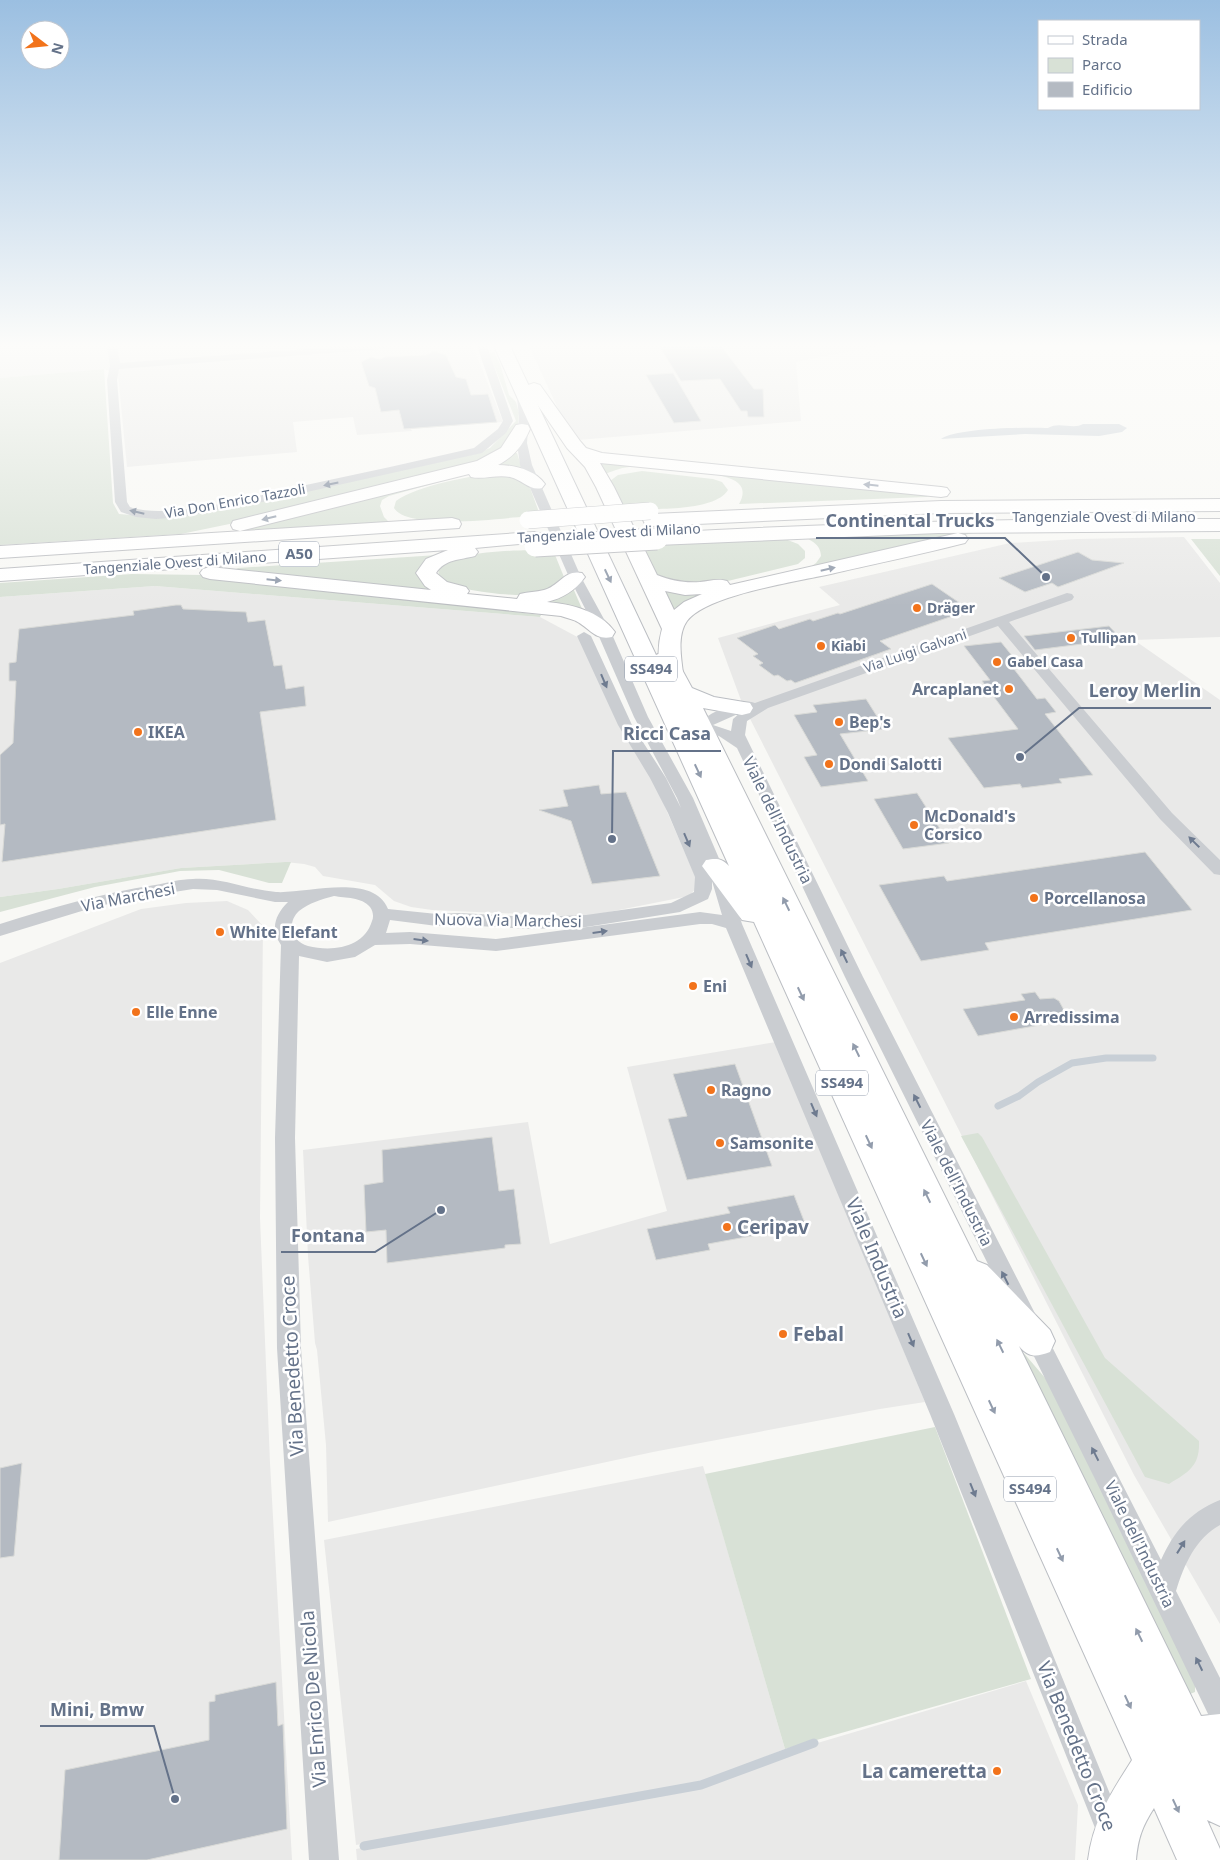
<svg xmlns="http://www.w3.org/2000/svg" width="1220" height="1860" viewBox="0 0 1220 1860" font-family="'Noto Sans',sans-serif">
  <rect width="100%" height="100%" fill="#f8f8f5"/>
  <g fill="#e9e9e8">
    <path d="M0 346H473L503 422 411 429 412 431 357 435 353 417 293 422 297 452 127 467 118 374 104 369 0 378Z"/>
    <path d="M529 346H878L796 362 801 421 578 440 560 413Z"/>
    <path d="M1184 537 1220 583V637L1134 640 1220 700V1624L1134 1475 742 703 718 638 840 605 819 587 1010 543 1077 539Z"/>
    <path d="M155 586 540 617 583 640 651 775 699 885 689 896 594 915 568 916 432 910 411 907 394 901 375 885 323 876 315 867 304 864 285 862 181 868 58 889 0 897V597Z"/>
    <path d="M227 901 248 910 263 926 260 1218 270 1463 292 1860H0V963L141 909 186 903Z"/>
    <path d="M776 1042 925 1402 880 1409 653 1452 328 1522 326 1445 317 1350 315 1343 308 1256 303 1150 528 1122 550 1244 667 1211 627 1067Z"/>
    <path d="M703 1466 785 1749 700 1782 356 1845 324 1540Z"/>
    <path d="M1026 1681 1078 1805 1075 1860H357L356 1849 701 1787 804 1747Z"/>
  </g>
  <g fill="#d8e1d6">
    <path d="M494 352 500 364 509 395 516 402 519 413 517 435 491 459 244 521 181 534 0 545V378L104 369 113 503 119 514 169 518 207 513 475 454 490 448 516 421 489 353Z"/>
    <path d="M512 453H517L522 469H486L389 496 382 500 380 506 384 517 389 522 236 533Z"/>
    <path d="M597 460 934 495 926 497 739 504C743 497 745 489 738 483 726 471 647 465 629 467 620 468 612 471 603 475Z"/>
    <path d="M642 471 713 479 722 482 728 490C714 513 647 508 622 510L610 481 618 475Z"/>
    <path d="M500 472 529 485 540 515C513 517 408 532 394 508L396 501C418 485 472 476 500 472Z"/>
    <path d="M977 532 706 595 683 603 671 611 663 591 678 594 695 593 809 568 816 563 821 556C821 542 805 537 794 534Z"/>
    <path d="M785 539 798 544 805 551V558L798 564 703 587 661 582 637 544Z"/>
    <path d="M1191 539H1220V576Z"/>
    <path d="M553 550 564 577 558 587C547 589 536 594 525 595 512 596 431 590 439 570 447 549 532 550 553 550Z"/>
    <path d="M438 555 426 566 452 593 515 600 573 588 583 611 232 571 238 568Z"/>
    <path d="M132 574 203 575 541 615 540 617 155 586 0 597V583Z"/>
    <path d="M285 862H291L282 883H269L219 870 180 871 95 887 0 912V897L58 889 181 868Z"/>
    <path d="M978 1133 982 1137 1105 1358 1199 1441C1200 1466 1189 1472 1169 1484L1145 1477 961 1136Z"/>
    <path d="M992 1316 1046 1379 1195 1678V1692L1185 1696Z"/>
    <path d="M935 1427 1031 1679 785 1749 705 1474Z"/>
  </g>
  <path fill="#c8cfd6" d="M1083 424H1119L1127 428 1122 432 1099 436 1025 434 941 439C957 428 1026 427 1048 428 1059 421 1073 430 1083 424Z"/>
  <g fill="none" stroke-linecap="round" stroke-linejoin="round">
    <path stroke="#c8cfd6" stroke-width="7" d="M998 1106 1019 1096 1038 1082 1072 1063 1106 1058H1153"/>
    <path stroke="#c8cfd6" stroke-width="9" d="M364 1846 701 1785 814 1743"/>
  </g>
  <g fill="#b4bac2" stroke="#d9dad7">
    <path d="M659 346H721L754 389H763L764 417H748L747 411H741L720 379 681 381Z"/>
    <path d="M434 351 446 355 456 377 466 379 471 395 488 394 497 422 404 429 399 410 381 412 375 388 369 386 361 362 371 357 380 359 385 357 426 355Z"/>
    <path d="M673 373 701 421 674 423 646 375Z"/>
    <path d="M1078 552 1092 560 1124 563 1058 587 1052 583 1025 592 999 578Z"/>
    <path d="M932 584 970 610 880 641 891 649 795 683 791 680 787 681 778 675 774 676 759 665 763 663 753 656 758 654 737 638 775 625 779 629 810 619 813 621 838 613 840 614Z"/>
    <path d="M176 605H181L183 609 246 612 248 622 265 620 274 666 282 665 286 689 304 686 306 706 260 712 276 820 2 862 5 824 0 825V755L13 743 16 681H9V663L16 662 19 629 134 615 133 611Z"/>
    <path d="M1109 626 1121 639 1035 650 1024 636Z"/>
    <path d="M1001 642 1022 668 1014 669 1037 699 1045 698 1056 712 1045 714 1093 775 1059 779 1062 783 1022 788 1020 784 984 788 948 738 1018 729 982 681 990 680 964 646Z"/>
    <path d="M866 699 885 729 840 734 868 781 821 787 804 757 817 755 794 715 817 712 813 705Z"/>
    <path d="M599 785 601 794 626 792 660 876 592 884 571 821 539 810 568 806 563 790Z"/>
    <path d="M917 793 949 843 903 849 874 799Z"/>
    <path d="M1145 852 1192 910 985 943 989 950 921 961 879 885 944 876 947 881Z"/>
    <path d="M1035 992 1040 999 1054 998 1059 1001 1065 1012 1058 1013 1063 1021 978 1036 963 1009 1025 1000 1021 994Z"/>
    <path d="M735 1064 772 1166 687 1180 668 1119 687 1116 673 1074Z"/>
    <path d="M492 1137 499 1191 514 1189 521 1244 505 1245V1248L387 1263 386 1230 366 1232 364 1185 383 1182 382 1150Z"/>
    <path d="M794 1195 806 1226 708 1244 710 1250 656 1260 647 1229 730 1213 727 1207Z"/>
    <path d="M22 1463 14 1556 0 1558V1468Z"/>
    <path d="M276 1682 278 1726 283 1724 287 1829 147 1860H59L65 1770 209 1740V1702L215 1701V1695Z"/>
  </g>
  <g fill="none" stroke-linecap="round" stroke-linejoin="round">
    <g stroke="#bbbec3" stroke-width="2">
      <path id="primary" d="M494 346H510L656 655 665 651 673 653 692 688 714 697 750 703 753 708 750 713 742 715 703 708 977 1261 987 1265 1050 1330 1055 1341 1050 1352C1036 1357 1029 1358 1019 1346L1201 1716 1220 1714V1826L1207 1820 1220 1849V1860H1177L1154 1808C1142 1827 1138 1838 1136 1860H1088C1093 1820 1111 1793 1132 1760L754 922 742 920 702 866 706 860C716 858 722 858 729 866Z"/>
    </g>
    <g stroke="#bcbec2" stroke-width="2">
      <g id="highway">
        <path d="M534 383 540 385 580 441 586 448 602 453 941 487 947 488 950 492 947 496 941 497 600 463 614 487 657 575C672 581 684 583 700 582 709 581 718 578 727 581L730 585 958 533 965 535 968 539 965 543C922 554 878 563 835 573 802 581 707 594 687 621 677 635 681 657 683 673L680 678 672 680 664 678C656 665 658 643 662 629L596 487 585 467 567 448 526 388 528 385ZM665 591 685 595 702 594 684 602 674 610Z"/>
        <path d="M522 424 528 425 530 429C523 445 514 457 498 465 514 465 535 470 545 484L542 488C529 491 523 480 510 477 497 474 483 480 471 477L469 474 240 531 233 529 231 525 233 521 477 461 501 448 516 425Z"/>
        <path d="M1220 499V511L941 513 652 526 645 524 643 520 645 516 652 514 941 501Z"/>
        <path d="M452 518 459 520 461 524 459 528 0 558V546Z"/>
        <path d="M1150 519H1220V531L938 533 657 545 650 543 647 539 650 535 657 533C821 524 985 519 1150 519Z"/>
        <path d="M535 532 542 534 545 538 542 542 475 548 478 552 475 556C460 560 445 559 436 573L447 582 466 587 469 591 467 594 517 599 520 594C528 592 536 592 544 590 559 586 565 569 582 573L585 577C575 591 563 598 547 602 571 604 600 611 615 632L612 637C595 641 590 628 576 621 572 619 566 618 561 616L210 579 203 577 200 573 203 569 210 567 431 590 425 586 416 573 426 559 448 550 0 581V569Z"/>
      </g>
    </g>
    <g fill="#cacdd1" fill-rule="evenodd">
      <path d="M107 346H117L120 363 347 346H387L382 349 119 369 117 380 127 502 130 507C168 521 264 494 306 485 362 473 418 461 474 448L498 429 503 421 477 346H487L513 421 506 433 482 453 262 502 182 517 156 519 136 517 121 512 115 502 107 380 110 366Z"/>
      <path d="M521 386 526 389 529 416 527 443 532 465 581 577 611 632 648 717 693 798 727 877 742 924 954 1414 1126 1833 1121 1843 1111 1848 1101 1843 930 1414 726 928 712 924H700L496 951 410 944 375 945 355 957 327 962 299 956 295 1138 301 1348 339 1860H309L277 1348 275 1138 281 945C270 929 275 915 288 902H275L217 890 193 889 124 900 85 910 0 936V924C51 908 102 893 155 885 167 883 180 879 193 879 221 877 248 890 276 892 306 894 373 872 388 909L437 914 459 913 531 917 586 915 671 903 694 892 695 877 668 813 650 778 618 725 577 636 584 632 591 636 632 725 666 778 681 808 677 798 634 717 597 632 569 577 520 465 517 443 519 416 516 389ZM712 881 722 915 700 912 496 939 410 932 386 933 390 920 437 926 459 925 531 929 586 927 680 912 708 899 712 889ZM334 896C345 898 362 897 370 907 373 911 374 917 372 921 364 948 332 952 308 946 292 942 286 923 299 911 309 903 322 899 334 896Z"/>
      <path d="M1067 593 1072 594 1074 597 1072 600 1009 622 1172 813 1220 860V875L1214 874 1160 819 998 626 768 708 747 721 745 735 863 977 1161 1560C1174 1531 1190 1512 1220 1500V1525C1195 1539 1184 1565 1176 1591L1220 1678V1722L1210 1718 1096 1481 845 977 737 748 719 736 704 732C698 738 696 741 687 739L685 736C696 720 736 696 755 703ZM740 713 733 719 731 731 713 725Z"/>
    </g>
    <use href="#primary" fill="#fff" fill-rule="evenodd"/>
    <use href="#highway" fill="#fff" fill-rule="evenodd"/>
    <g stroke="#bcbec2" stroke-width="18" stroke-linecap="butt">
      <path id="highway-bridge-far1" d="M528 520 650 511"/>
    </g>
    <g stroke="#bcbec2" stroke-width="23" stroke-linecap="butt">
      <path id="highway-bridge" d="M535 546 657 539"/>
    </g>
    <use href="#highway-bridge-far1" stroke="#fff" stroke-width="17"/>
    <use href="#highway-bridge" stroke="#fff" stroke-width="21"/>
  </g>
  <defs><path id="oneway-solid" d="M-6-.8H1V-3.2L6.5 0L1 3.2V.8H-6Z" transform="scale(1.25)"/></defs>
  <g fill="#6e7b90">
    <use href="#oneway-solid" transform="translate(331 484) rotate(168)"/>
    <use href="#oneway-solid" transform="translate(137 512) rotate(-167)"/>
    <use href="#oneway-solid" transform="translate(604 681) rotate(67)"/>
    <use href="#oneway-solid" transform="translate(687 840) rotate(67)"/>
    <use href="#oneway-solid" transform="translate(1194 842) rotate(-135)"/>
    <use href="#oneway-solid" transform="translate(600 932) rotate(-8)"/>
    <use href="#oneway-solid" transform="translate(421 940) rotate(7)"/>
    <use href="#oneway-solid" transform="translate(844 956) rotate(-116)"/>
    <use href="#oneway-solid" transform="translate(749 961) rotate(67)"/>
    <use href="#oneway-solid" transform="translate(917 1101) rotate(-117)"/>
    <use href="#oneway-solid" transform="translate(814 1110) rotate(67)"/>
    <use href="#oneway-solid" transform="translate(1005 1278) rotate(-117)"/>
    <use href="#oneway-solid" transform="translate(911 1340) rotate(67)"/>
    <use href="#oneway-solid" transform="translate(1095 1454) rotate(-117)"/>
    <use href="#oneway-solid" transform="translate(973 1490) rotate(68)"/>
    <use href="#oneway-solid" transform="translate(1181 1547) rotate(-58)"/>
    <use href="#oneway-solid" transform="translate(1199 1664) rotate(-116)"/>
  </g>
  <g fill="#929cac">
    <use href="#oneway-solid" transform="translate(871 485) rotate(-174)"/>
    <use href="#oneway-solid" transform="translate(269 518) rotate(166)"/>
    <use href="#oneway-solid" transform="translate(828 569) rotate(-13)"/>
    <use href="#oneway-solid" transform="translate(608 576) rotate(65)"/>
    <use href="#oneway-solid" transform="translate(274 580) rotate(6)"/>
    <use href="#oneway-solid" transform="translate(698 771) rotate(65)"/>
    <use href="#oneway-solid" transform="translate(786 904) rotate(-116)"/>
    <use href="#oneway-solid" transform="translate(801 994) rotate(65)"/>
    <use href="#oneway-solid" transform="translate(856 1050) rotate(-116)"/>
    <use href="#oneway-solid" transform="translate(869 1142) rotate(65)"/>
    <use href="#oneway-solid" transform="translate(927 1196) rotate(-116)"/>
    <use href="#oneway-solid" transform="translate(924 1260) rotate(65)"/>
    <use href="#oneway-solid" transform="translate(1000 1346) rotate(-116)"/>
    <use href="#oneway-solid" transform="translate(992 1407) rotate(65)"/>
    <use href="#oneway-solid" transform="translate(1060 1555) rotate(65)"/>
    <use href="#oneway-solid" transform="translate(1139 1635) rotate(-116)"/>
    <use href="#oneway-solid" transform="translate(1128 1702) rotate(65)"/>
    <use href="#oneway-solid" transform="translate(1176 1806) rotate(65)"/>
  </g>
  <linearGradient id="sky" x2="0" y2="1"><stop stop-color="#9bbfe1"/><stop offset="0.57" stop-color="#fcfcfa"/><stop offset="1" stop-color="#fcfcfa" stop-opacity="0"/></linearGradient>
  <rect width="1220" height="606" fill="url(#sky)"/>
  <g fill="#f2731b" stroke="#fff" stroke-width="2">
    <circle cx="917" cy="608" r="5"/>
    <circle cx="1071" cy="638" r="5"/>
    <circle cx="821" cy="646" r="5"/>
    <circle cx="997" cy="662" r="5"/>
    <circle cx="1009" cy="689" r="5"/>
    <circle cx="839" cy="722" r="5"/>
    <circle cx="138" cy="732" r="5"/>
    <circle cx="829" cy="764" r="5"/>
    <circle cx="914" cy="825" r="5"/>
    <circle cx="1034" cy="898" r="5"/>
    <circle cx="220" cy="932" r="5"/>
    <circle cx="693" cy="986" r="5"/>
    <circle cx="136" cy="1012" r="5"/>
    <circle cx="1014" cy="1017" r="5"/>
    <circle cx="711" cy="1090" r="5"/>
    <circle cx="720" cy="1143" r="5"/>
    <circle cx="727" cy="1227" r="5"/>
    <circle cx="783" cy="1334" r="5"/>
    <circle cx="997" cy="1771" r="5"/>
  </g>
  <g text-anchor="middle" stroke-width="5" stroke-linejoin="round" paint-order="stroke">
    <g font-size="14" fill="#647289" stroke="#fff">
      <text transform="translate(235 501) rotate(-10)" y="5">Via Don Enrico Tazzoli</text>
      <text x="1104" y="522">Tangenziale Ovest di Milano</text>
      <text transform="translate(609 533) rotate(-3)" y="5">Tangenziale Ovest di Milano</text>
      <text transform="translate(175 563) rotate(-4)" y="5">Tangenziale Ovest di Milano</text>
      <text transform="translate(915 651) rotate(-19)" y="5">Via Luigi Galvani</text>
    </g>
    <g font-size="14" font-weight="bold" fill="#647289" stroke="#fff" text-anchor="start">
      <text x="927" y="613">Dräger</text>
      <text x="1081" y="643">Tullipan</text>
      <text x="831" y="651">Kiabi</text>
      <text x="1007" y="667">Gabel Casa</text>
    </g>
    <g fill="#fff" stroke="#929cac" stroke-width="1">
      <rect x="279" y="541.5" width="40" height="25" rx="4"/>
      <rect x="625" y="656.5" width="52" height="25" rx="4"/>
      <rect x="816" y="1070.5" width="52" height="25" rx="4"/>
      <rect x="1004" y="1476.5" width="52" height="25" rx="4"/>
    </g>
    <g font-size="15" font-weight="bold" fill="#647289">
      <text x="299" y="559">A50</text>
      <text x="651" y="674">SS494</text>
      <text x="842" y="1088">SS494</text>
      <text x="1030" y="1494">SS494</text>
    </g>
    <g font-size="16" font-weight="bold" fill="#647289" stroke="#fff" text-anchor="start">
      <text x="999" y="695" text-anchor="end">Arcaplanet</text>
      <text x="849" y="728">Bep's</text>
      <text x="148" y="738">IKEA</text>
      <text x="839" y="770">Dondi Salotti</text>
      <text x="924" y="822">McDonald's<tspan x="924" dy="18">Corsico</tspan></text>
      <text x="1044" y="904">Porcellanosa</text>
      <text x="230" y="938">White Elefant</text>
      <text x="703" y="992">Eni</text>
      <text x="146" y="1018">Elle Enne</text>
      <text x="1024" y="1023">Arredissima</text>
      <text x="721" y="1096">Ragno</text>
      <text x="730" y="1149">Samsonite</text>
    </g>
    <g font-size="16" fill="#647289" stroke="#fff">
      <text transform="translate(778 820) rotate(64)" y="6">Viale dell'Industria</text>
      <text transform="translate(128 897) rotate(-11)" y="6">Via Marchesi</text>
      <text transform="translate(508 920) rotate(1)" y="6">Nuova Via Marchesi</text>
      <text transform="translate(957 1183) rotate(63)" y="6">Viale dell'Industria</text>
      <text transform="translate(1140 1544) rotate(64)" y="6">Viale dell'Industria</text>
    </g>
    <g font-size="19" font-weight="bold" fill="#647289" stroke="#fff" text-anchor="start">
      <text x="737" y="1234">Ceripav</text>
      <text x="793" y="1341">Febal</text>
      <text x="987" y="1778" text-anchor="end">La cameretta</text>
    </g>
    <g font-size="19" fill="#647289" stroke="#fff">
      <text transform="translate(877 1258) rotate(67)" y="7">Viale Industria</text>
      <text transform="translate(292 1366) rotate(-93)" y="7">Via Benedetto Croce</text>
      <text transform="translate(313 1699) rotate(-94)" y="7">Via Enrico De Nicola</text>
      <text transform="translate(1077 1746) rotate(68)" y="7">Via Benedetto Croce</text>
    </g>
  </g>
  <path fill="none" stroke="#647289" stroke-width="2" d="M1046 577L1005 538H816M1020 757L1079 708H1211M612 839L613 751H721M441 1210L375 1252H281M175 1799L154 1726H40"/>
  <g fill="#647289" stroke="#fff" stroke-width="2">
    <circle cx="1046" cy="577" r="5"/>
    <circle cx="1020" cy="757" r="5"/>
    <circle cx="612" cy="839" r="5"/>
    <circle cx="441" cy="1210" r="5"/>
    <circle cx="175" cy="1799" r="5"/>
  </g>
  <g font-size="18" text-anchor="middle" font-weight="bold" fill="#647289" stroke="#fff" stroke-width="5" stroke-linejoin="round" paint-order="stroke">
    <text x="910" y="527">Continental Trucks</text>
    <text x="1145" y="697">Leroy Merlin</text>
    <text x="667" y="740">Ricci Casa</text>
    <text x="328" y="1242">Fontana</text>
    <text x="97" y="1716">Mini, Bmw</text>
  </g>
  <rect x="1038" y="20" width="162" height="90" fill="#ffffff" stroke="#c1c7d0"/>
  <rect x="1048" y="36" width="25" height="8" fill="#ffffff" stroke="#c1c7d0"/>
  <text x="1082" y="45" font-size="15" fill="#647289">Strada</text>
  <rect x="1048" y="58" width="25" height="15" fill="#d8e1d6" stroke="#c1c7d0"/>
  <text x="1082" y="70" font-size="15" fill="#647289">Parco</text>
  <rect x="1048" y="82" width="25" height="15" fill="#b4bac2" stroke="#c1c7d0"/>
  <text x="1082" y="95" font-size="15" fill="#647289">Edificio</text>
  <g transform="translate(45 45) rotate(106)"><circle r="24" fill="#ffffff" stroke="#c1c7d0"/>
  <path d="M0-4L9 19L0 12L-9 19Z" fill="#f2731b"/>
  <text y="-8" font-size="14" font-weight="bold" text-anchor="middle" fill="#647289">N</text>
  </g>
</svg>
